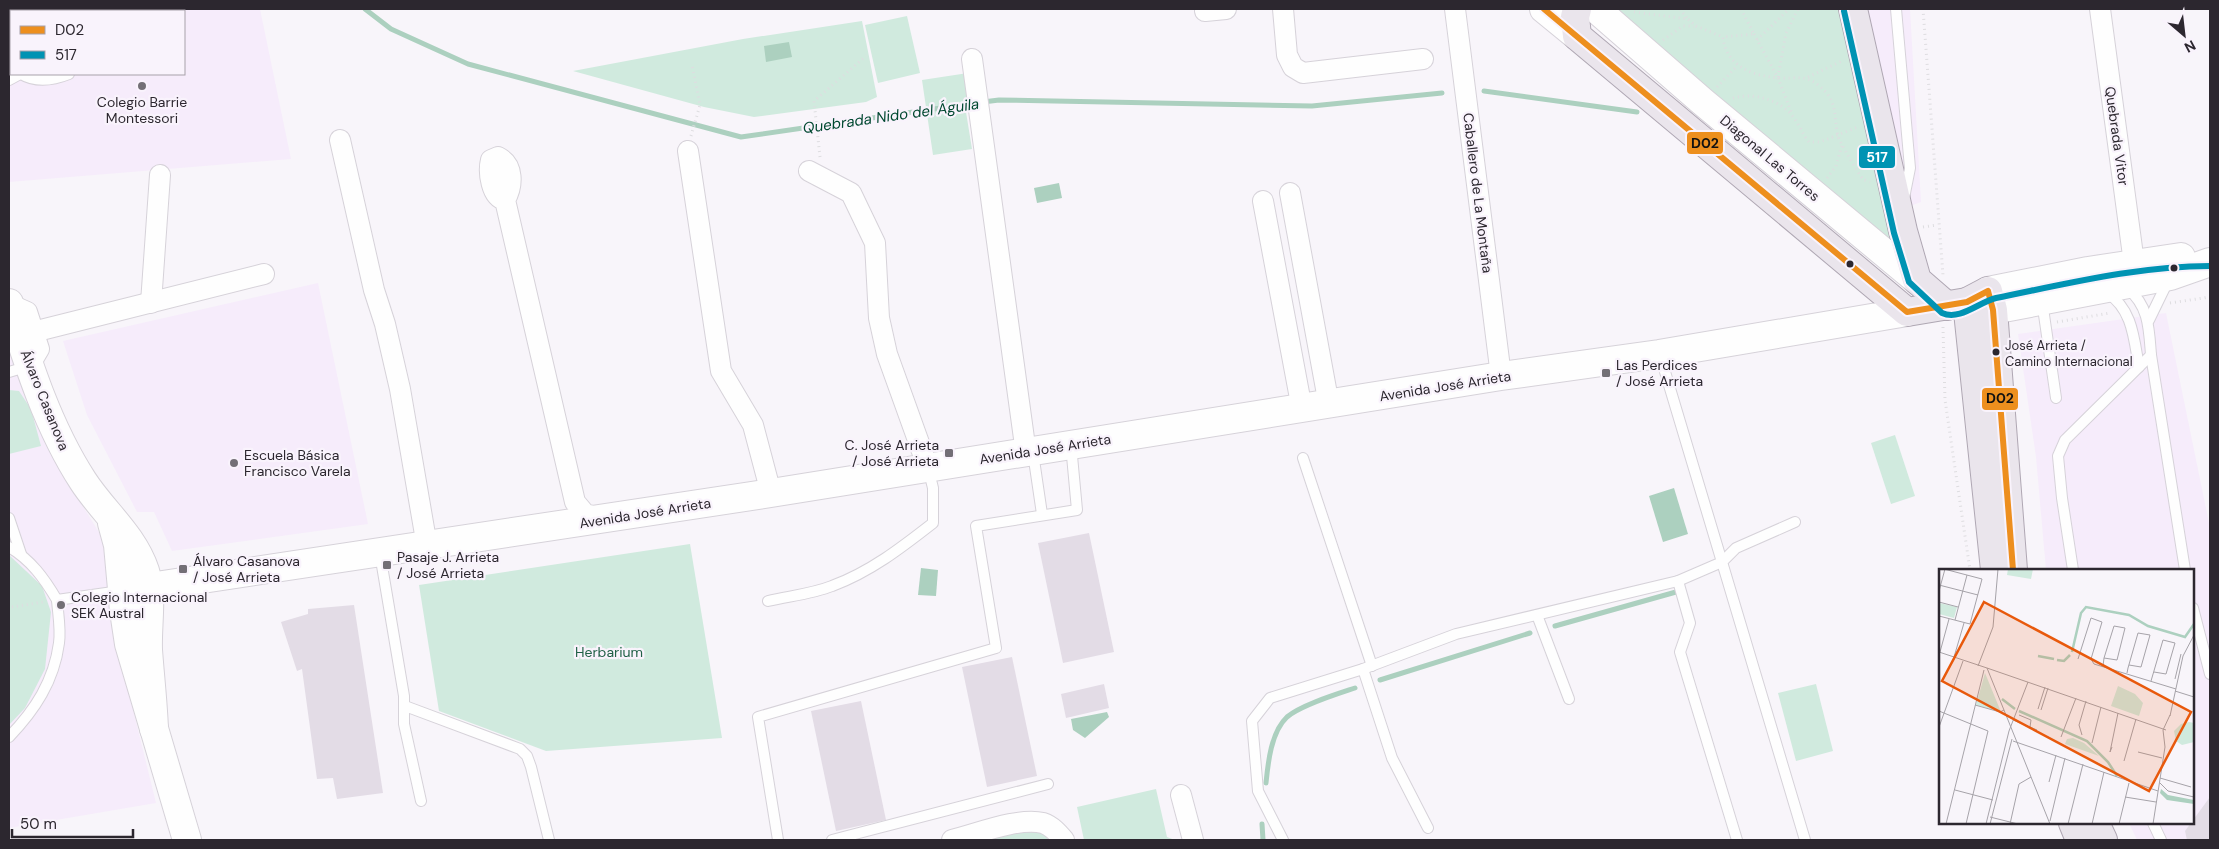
<svg xmlns="http://www.w3.org/2000/svg" width="2219" height="849" viewBox="0 0 2219 849" font-family="'DM Sans',sans-serif">
  <rect width="100%" height="100%" fill="#f8f5fa"/>
  <g fill="#f6ecfb">
    <path d="M121 9H260L291 159 9 182V39L11 38V74H184V11H107Z"/>
    <path d="M1866 9H1910L1921 202 1910 206Z"/>
    <path d="M318 283 368 524 172 551 154 512H137L87 415 63 341Z"/>
    <path d="M2166 313 2210 528V840H2137L2129 823H2193V570H2046L2036 457 2018 334Z"/>
    <path d="M9 347 59 467 106 544 116 640 156 803 9 828Z"/>
  </g>
  <g fill="#d0eade">
    <path d="M1606 9H1843L1904 260Z"/>
    <path d="M907 16 920 73 878 83 865 25Z"/>
    <path d="M862 21 877 97 866 102 754 117 704 107 573 71 743 39Z"/>
    <path d="M968 73 969 88 966 112 972 149 933 155 922 80Z"/>
    <path d="M9 390 19 391 31 409 41 446 9 454Z"/>
    <path d="M1895 435 1915 496 1891 504 1871 443Z"/>
    <path d="M690 544 722 738 546 751 439 711 419 585Z"/>
    <path d="M9 555 42 586 51 612 45 669 25 708 9 725Z"/>
    <path d="M1816 684 1833 751 1796 761 1778 693Z"/>
    <path d="M1156 789 1167 837 1175 840H1084L1077 807Z"/>
    <path d="M1041 827 1048 840H982Z"/>
  </g>
  <g fill="#acd0bf">
    <path d="M789 42 792 57 766 62 764 46Z"/>
    <path d="M1059 183 1062 198 1037 203 1034 188Z"/>
    <path d="M1674 488 1688 534 1663 542 1649 496Z"/>
    <path d="M921 568 938 570 936 596 918 595Z"/>
    <path d="M1107 712 1109 717 1085 738 1073 730 1071 719Z"/>
  </g>
  <g fill="none" stroke-linecap="round" stroke-linejoin="round">
    <g stroke="#acd0bf" stroke-width="5">
      <path d="M365 9 391 29 468 64 741 137 975 103"/>
      <path d="M104 11 114 9"/>
      <path d="M9 35 11 34"/>
      <path d="M1484 91 1637 112"/>
      <path d="M983 102 999 100 1312 106 1442 93"/>
      <path d="M1555 626 1676 592"/>
      <path d="M1380 680 1530 633"/>
      <path d="M1266 783C1268 763 1271 732 1287 717 1301 705 1337 694 1355 688"/>
      <path d="M1262 824 1263 840"/>
    </g>
  </g>
  <g fill="#e3dce6">
    <path d="M1089 533 1114 652 1063 663 1038 543Z"/>
    <path d="M354 605 383 793 337 799 333 778 317 779 302 669 297 671 281 622 308 614V609Z"/>
    <path d="M1012 657 1037 776 987 787 962 667Z"/>
    <path d="M1104 684 1109 708 1066 718 1061 694Z"/>
    <path d="M861 701 886 820 836 831 811 711Z"/>
    <path d="M2210 797V840H2187L2185 831Z"/>
  </g>
  <g fill="none" stroke-linecap="round" stroke-linejoin="round">
    <g stroke="#d6d2d9" stroke-width="12">
      <g id="lane">
        <path d="M1896 9 1910 168 1904 198"/>
        <path d="M21 74C36 83 54 80 69 74"/>
        <path d="M9 80 20 74"/>
        <path d="M2128 289C2149 306 2149 329 2151 355L2185 570"/>
        <path d="M2107 293C2133 309 2134 340 2139 367"/>
        <path d="M2042 301 2056 398"/>
        <path d="M2149 320 2168 281"/>
        <path d="M9 372 29 366"/>
        <path d="M1033 453 1042 514"/>
        <path d="M1303 458 1372 666"/>
        <path d="M9 518 21 554"/>
        <path d="M1795 522 1736 548 1722 562 1805 840"/>
        <path d="M9 547C31 560 44 578 57 600L120 591"/>
        <path d="M380 554 404 696V724L421 801"/>
        <path d="M2073 570 2062 498 2058 456 2065 440 2151 355"/>
        <path d="M1678 581 1690 623 1680 652 1737 840"/>
        <path d="M768 601C789 596 812 594 832 586 870 572 901 548 933 523V488L928 468"/>
        <path d="M2193 608 2210 674"/>
        <path d="M1537 615 1569 699"/>
        <path d="M1363 669 1392 758 1428 828"/>
        <path d="M405 706 520 749 527 756 531 767 549 840"/>
        <path d="M9 737C35 710 54 681 59 643 61 629 58 614 57 600"/>
        <path d="M2153 823 2161 840"/>
        <path d="M778 840 758 717 996 648 976 526 1077 510 1071 445"/>
        <path d="M832 840 1048 784"/>
        <path d="M1283 840 1258 791 1252 721 1270 698 1363 669 1456 634 1678 581 1722 562 1660 355"/>
      </g>
    </g>
    <g stroke="#d6d2d9" stroke-width="22">
      <g id="street">
        <path d="M1283 9 1287 55 1293 67 1303 73 1423 59"/>
        <path d="M1455 9 1501 376"/>
        <path d="M2100 9 2134 263"/>
        <path d="M25 11 34 9"/>
        <path d="M1205 11 1226 9"/>
        <path d="M9 15H11"/>
        <path d="M972 59 1026 453"/>
        <path d="M340 140 374 290 385 324 400 389 427 546"/>
        <path d="M688 151 721 371 753 425 771 493"/>
        <path d="M809 171 851 193 875 243 879 318 887 354 928 468"/>
        <path d="M1290 193 1329 405"/>
        <path d="M505 200C491 197 488 172 491 160L498 157C514 165 513 186 505 200L575 502 585 514 603 519"/>
        <path d="M1263 201 1302 409"/>
        <path d="M151 303 160 175"/>
        <path d="M9 304 27 312 39 349 29 366"/>
        <path d="M33 332 264 274"/>
        <path d="M1181 795 1193 840"/>
        <path d="M952 840C977 834 1018 817 1043 823 1052 826 1058 833 1064 840"/>
      </g>
    </g>
    <g stroke="#d6d2d9" stroke-width="30">
      <g id="secondary">
        <path d="M1544 9 1577 36"/>
        <path d="M1596 9 1703 102 1917 280"/>
        <path d="M1988 291 2088 271 2181 257"/>
        <path d="M9 303C28 364 48 427 83 481 103 512 133 535 145 571 153 596 147 624 148 650 150 677 153 703 154 729"/>
        <path d="M1971 303 1993 310 2170 276 2210 262"/>
        <path d="M112 523 118 545 124 611 129 644 187 840"/>
        <path d="M123 591 771 493 1501 376 1659 354 1907 312"/>
      </g>
    </g>
    <g stroke="#afa7b3" stroke-width="30">
      <g id="primary">
        <path d="M1577 9 1575 17 1577 36 1907 312 1967 302 1988 291 1993 310 2013 570"/>
        <path d="M1853 9 1903 231 1917 280 1947 306"/>
        <path d="M1967 302 1995 570"/>
        <path d="M2073 823 2080 840"/>
        <path d="M2095 823 2103 840"/>
      </g>
    </g>
    <g stroke="#dedde0" stroke-width="3" stroke-dasharray="1 4" stroke-linecap="butt">
      <path d="M1680 9 1687 18"/>
      <path d="M1741 9 1754 34 1723 37C1726 66 1752 76 1779 78 1794 79 1805 74 1818 85 1839 101 1833 115 1838 136 1839 141 1859 175 1863 179 1864 180 1868 181 1870 182"/>
      <path d="M1923 9 1943 275"/>
      <path d="M1634 12 1688 19 1696 26 1723 37"/>
      <path d="M1754 34 1778 78 1792 114"/>
      <path d="M1663 40 1683 26H1694"/>
      <path d="M1757 40 1789 9"/>
      <path d="M1778 77 1786 33 1798 9"/>
      <path d="M1808 77 1844 60"/>
      <path d="M1717 87 1737 66"/>
      <path d="M1733 98C1754 92 1781 100 1794 118 1800 126 1803 135 1809 142H1820L1858 127"/>
      <path d="M691 136 700 105 692 65"/>
      <path d="M820 157 814 101 866 56"/>
      <path d="M1827 178 1836 166 1842 145"/>
      <path d="M1923 227 1937 225"/>
      <path d="M2170 303 2210 297"/>
      <path d="M2057 322 2110 313"/>
      <path d="M1943 327 1945 400 1970 570"/>
      <path d="M12 607 43 602"/>
    </g>
    <use href="#lane" stroke="#fefefe" stroke-width="10"/>
    <use href="#street" stroke="#fefefe" stroke-width="20"/>
    <use href="#secondary" stroke="#fefefe" stroke-width="28"/>
    <use href="#primary" stroke="#eae5ec" stroke-width="28"/>
    <g stroke="#f9f3fc" stroke-width="10">
      <path id="bus-1" d="M1544 9 1907 312 1967 302 1988 291 1993 310 2013 570"/>
    </g>
    <g stroke="#f9f3fc" stroke-width="10">
      <path id="bus-2" d="M1844 11 1894 233 1909 282 1942 313C1960 321 1979 302 1996 298 2066 284 2138 266 2210 266"/>
    </g>
    <use href="#bus-1" stroke="#ed8f1e" stroke-width="6"/>
    <use href="#bus-2" stroke="#0093b3" stroke-width="6"/>
  </g>
  <g fill="#736f76" stroke="#f9f3fc" stroke-width="2">
    <circle cx="142" cy="86" r="5"/>
    <rect x="1601" y="368" width="10" height="10" rx="2.5"/>
    <rect x="944" y="448" width="10" height="10" rx="2.5"/>
    <circle cx="234" cy="463" r="5"/>
    <rect x="382" y="560" width="10" height="10" rx="2.5"/>
    <rect x="178" y="564" width="10" height="10" rx="2.5"/>
    <circle cx="61" cy="605" r="5"/>
  </g>
  <g fill="#2c272f" stroke="#f9f3fc" stroke-width="2">
    <circle cx="1850" cy="264" r="4.5"/>
    <circle cx="2174" cy="268" r="4.5"/>
    <circle cx="1996" cy="352" r="4.5"/>
  </g>
  <g text-anchor="middle" stroke-width="4.5" stroke-linejoin="round" paint-order="stroke">
    <g font-size="13" fill="#2c272f" stroke="#f9f3fc" text-anchor="start">
      <text x="2005" y="350">José Arrieta /<tspan x="2005" dy="16">Camino Internacional</tspan></text>
    </g>
    <g font-size="14" fill="#2c272f" stroke="#f9f3fc" text-anchor="start">
      <text x="142" y="107" text-anchor="middle">Colegio Barrie<tspan x="142" dy="16">Montessori</tspan></text>
      <text x="1616" y="370">Las Perdices<tspan x="1616" dy="16">/ José Arrieta</tspan></text>
      <text x="939" y="450" text-anchor="end">C. José Arrieta<tspan x="939" dy="16">/ José Arrieta</tspan></text>
      <text x="244" y="460">Escuela Básica<tspan x="244" dy="16">Francisco Varela</tspan></text>
      <text x="397" y="562">Pasaje J. Arrieta<tspan x="397" dy="16">/ José Arrieta</tspan></text>
      <text x="193" y="566">Álvaro Casanova<tspan x="193" dy="16">/ José Arrieta</tspan></text>
      <text x="71" y="602">Colegio Internacional<tspan x="71" dy="16">SEK Austral</tspan></text>
    </g>
    <g font-size="14" fill="#2c272f" stroke="#f9f3fc">
      <text transform="translate(2117 136) rotate(82)" y="5">Quebrada Vitor</text>
      <text transform="translate(1770 158) rotate(40)" y="5">Diagonal Las Torres</text>
      <text transform="translate(1478 193) rotate(83)" y="5">Caballero de La Montaña</text>
      <text transform="translate(1445 386) rotate(-9)" y="5">Avenida José Arrieta</text>
      <text transform="translate(45 400) rotate(68)" y="5">Álvaro Casanova</text>
      <text transform="translate(1045 449) rotate(-9)" y="5">Avenida José Arrieta</text>
      <text transform="translate(645 513) rotate(-9)" y="5">Avenida José Arrieta</text>
    </g>
    <g font-size="14" fill="#216147" stroke="#f9f3fc">
      <text x="609" y="657">Herbarium</text>
    </g>
    <g font-size="15" font-style="italic" fill="#004830" stroke="#f9f3fc">
      <text transform="translate(891 116) rotate(-8)" y="5">Quebrada Nido del Águila</text>
    </g>
  </g>
  <g transform="translate(1939 569)">
    <rect width="255" height="255" fill="#f8f5fa"/>
    <path d="M69 0H94L92 10 68 6ZM0 34 18 38 15 49 0 45ZM46 104 62 143 37 136ZM179 117 196 125 204 134 200 147 172 137ZM250 153 255 154V173L243 176 237 172 235 162 242 155ZM134 169 145 174 160 187 126 175 128 170Z" fill="#d0eade"/>
    <path d="M222 220 229 226 255 231V235L228 231 221 224Z" fill="#acd0bf"/>
    <path fill="none" stroke="#acd0bf" stroke-width="2.5" d="M133 83 142 44 147 38 190 46 209 57 246 68 255 55M99 87 115 90M118 91 125 92 131 86M63 130 76 140M80 142 148 172 169 193 178 207"/>
    <path fill="none" stroke="#a6a3a9" stroke-width="1" d="M0 16 39 26M0 22 6 0M0 33 19 38M0 47 31 55 43 10 5 0M16 51 28 6M0 83 48 99 111 255M1 83 10 50M15 88 25 54M139 90 152 49 163 53 152 90M152 90 155 95 237 120M39 97 54 58 59 0M164 97 165 89 175 57 186 59 178 91 165 89M48 99 227 161M188 104 189 99 199 64 211 66 202 98 190 96M236 110 242 85M212 112 224 71 236 74 227 105 215 103M236 122 255 128M36 136 61 143 65 141M99 140 106 118M102 141 109 119M0 142 49 162 27 255M80 146 92 151 91 158M231 147 244 87 255 66M74 151 98 161M0 158 24 92M143 166 140 156 147 132M122 168 137 129M74 172 219 222M153 174 162 138M173 178 171 183 179 144M199 183 223 189M185 192 197 150M221 209 252 218M110 213 117 186M221 214 229 222 255 228M16 221 54 231M186 228 217 233M51 248 79 255M111 252 126 189M7 255 45 101M47 255 70 162 89 113M51 255 73 170M71 255 80 215 92 208M129 255 144 195M153 255 165 203M180 255 190 214M214 255 226 178 224 161 231 146"/>
    <path fill="#e8590c" fill-opacity="0.15" stroke="#e8590c" stroke-width="2.5" d="M45 33 252 143 210 222 3 112Z"/>
    <rect width="255" height="255" fill="none" stroke="#2c272f" stroke-width="2.5"/>
  </g>
  <g stroke="#f9f3fc" stroke-width="2">
    <rect x="1686" y="131" width="38" height="24" rx="5" fill="#ed8f1e"/>
    <rect x="1858" y="145" width="38" height="24" rx="5" fill="#0093b3"/>
    <rect x="1981" y="387" width="38" height="24" rx="5" fill="#ed8f1e"/>
  </g>
  <g font-size="14" text-anchor="middle" font-weight="bold" fill="#fff">
    <text x="1877" y="162">517</text>
  </g>
  <g font-size="14" text-anchor="middle" font-weight="bold" fill="#111">
    <text x="1705" y="148">D02</text>
    <text x="2000" y="403">D02</text>
  </g>
  <rect width="2219" height="849" fill="none" stroke="#2c272f" stroke-width="20"/>
  <rect x="10" y="10" width="175" height="65" fill="#f9f3fc" stroke="#a7a1aa"/>
  <rect x="20" y="26" width="25" height="8" fill="#ed8f1e" stroke="#a7a1aa"/>
  <text x="55" y="35" font-size="15" fill="#2c272f">D02</text>
  <rect x="20" y="51" width="25" height="8" fill="#0093b3" stroke="#a7a1aa"/>
  <text x="55" y="60" font-size="15" fill="#2c272f">517</text>
  <g transform="translate(2184 35) rotate(152)" stroke="#f9f3fc" stroke-width="4" paint-order="stroke">
  <path d="M0-4L9 19L0 12L-9 19Z" fill="#2c272f"/>
  <text y="-8" font-size="14" font-weight="bold" text-anchor="middle" fill="#2c272f">N</text>
  </g>
  <path d="M12 829v8h121v-8" fill="none" stroke="#2c272f" stroke-width="2.5"/>
  <text x="20" y="829" font-size="15" fill="#2c272f" stroke="#f9f3fc" stroke-width="4" paint-order="stroke">50 m</text>
</svg>
